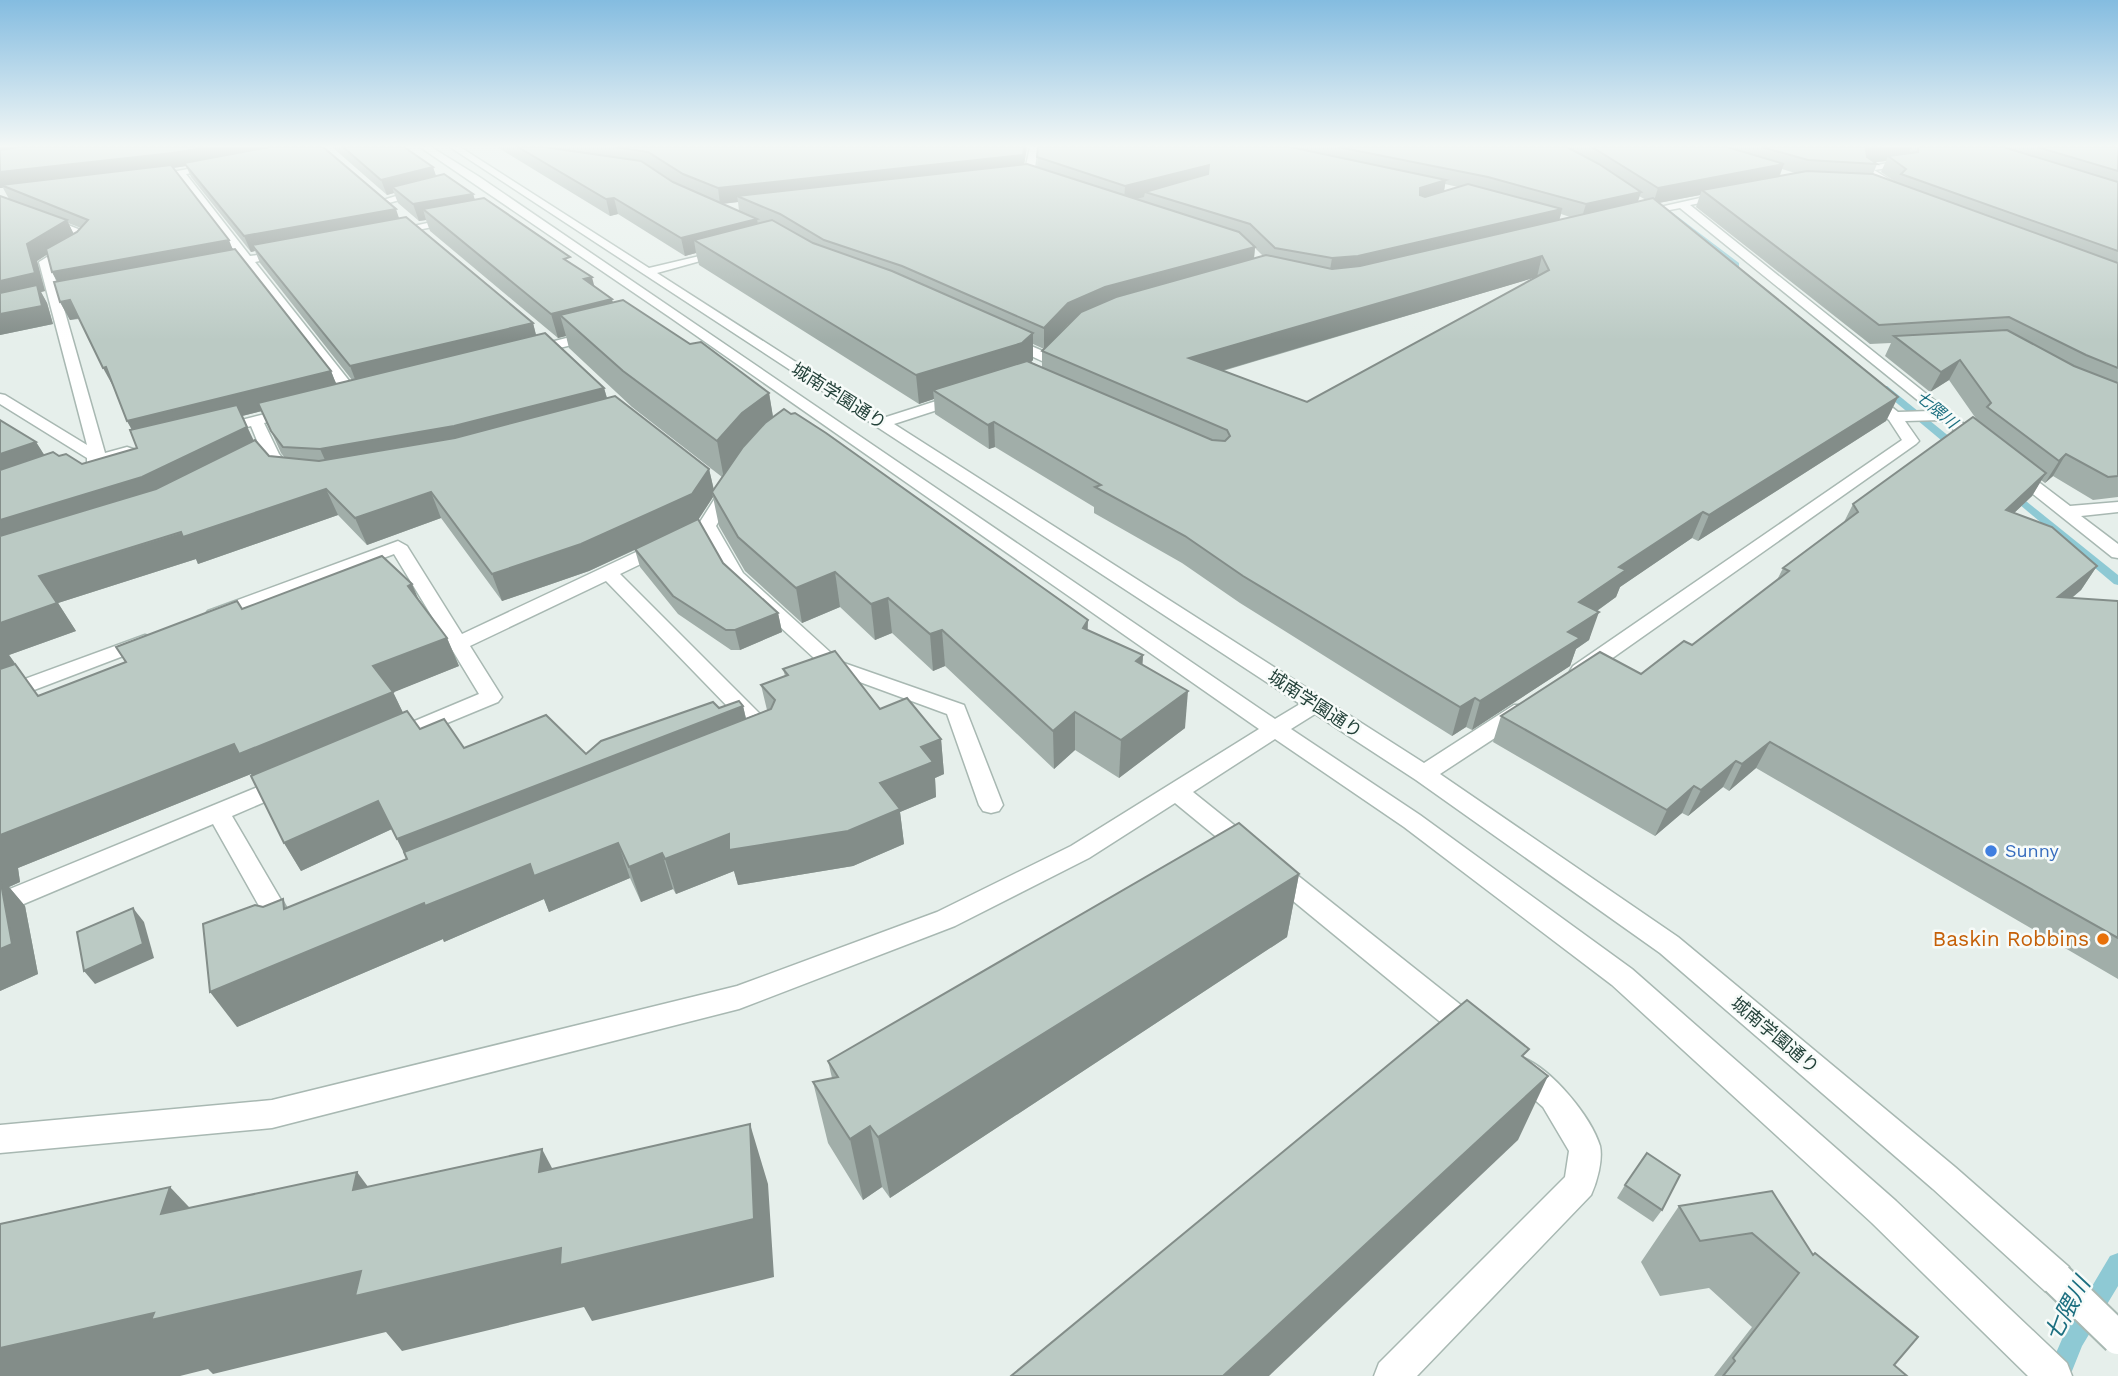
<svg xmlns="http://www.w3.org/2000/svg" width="2118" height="1376" viewBox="0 0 2118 1376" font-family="'Work Sans','Noto Sans JP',sans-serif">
  <rect width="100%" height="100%" fill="#e6efeb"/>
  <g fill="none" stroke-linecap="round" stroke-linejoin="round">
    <g fill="#8ec9d4" fill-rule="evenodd">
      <path d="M1665 210H1669L1739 263V267H1733L1665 212Z"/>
      <path d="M1881 386H1887L1961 446V450H1953L1881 390Z"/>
      <path d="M2011 489 2118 575V585L2114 584 2007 494V490Z"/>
      <path d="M2118 1253V1286L2082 1346 2070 1376H2046L2066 1330 2110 1256Z"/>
    </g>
    <g stroke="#a8b8b2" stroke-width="3">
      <g id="minor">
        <path d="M420 147H431L478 176 1275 719 1300 704 450 147H460L649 268 729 249V253L657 273 883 418 955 395H965L967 398 965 401 894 424 1424 763 1514 705H1530L1533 710 1530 715 1440 774 1678 937 1955 1167 2069 1267 2074 1279 2069 1291 2057 1296 2045 1291 1933 1189 1660 953 1416 780 1315 714 1291 729 1420 815 1632 969 1896 1201 2067 1363 2072 1376H2028L1872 1223 1612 985 1404 827 1275 739 1193 792 1254 841 1257 847 1254 853 1245 856 1236 853 1175 803 1089 858 955 926 739 1009 272 1128 0 1153V1125L272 1100 737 986 937 912 1071 846 1259 729 671 318Z"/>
        <path d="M1030 147H1038L1034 174 1048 179V183H1042L1024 175Z"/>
        <path d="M1906 160 1909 161V165L1874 170 1895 183V187H1880L1881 182 1860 168Z"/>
        <path d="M215 164 218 165V169L186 174 250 256 287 251V255L255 262 358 392 360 395 358 398H348L245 264 215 267V263L240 258 177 176 150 180 145 177Z"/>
        <path d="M422 188 427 191 425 193 385 204 380 201Z"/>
        <path d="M1727 192 1732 195 1731 197 1690 205 1989 444 1986 447H1976L1941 420 1905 421 1919 441 1916 444 1587 676H1573L1570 671 1573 666 1902 440 1889 420 1864 399 1862 396 1864 393H1874L1898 412 1931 411 1680 208 1638 216 1633 213Z"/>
        <path d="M0 198 93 235 84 245 51 263 105 453 127 447 133 449 135 452 133 455 93 466 87 464V458L0 404V394L5 395 87 445 39 262 81 236 0 205Z"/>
        <path d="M455 217 460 220 459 222 391 235 386 232Z"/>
        <path d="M595 331 602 335 600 338 531 355 524 351 526 348Z"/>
        <path d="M1008 336 1052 355 1054 358 1052 361H1042L1003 343 1001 340Z"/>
        <path d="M293 407 298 408 300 411 298 414 264 423 279 454 299 477 297 480 281 479 263 455 251 426 219 435 211 430 214 427Z"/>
        <path d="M2014 466 2020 468 2070 506 2118 502V512L2081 516 2118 544V558L2112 557 2008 474 2006 471Z"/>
        <path d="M730 483 738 488 716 526 743 573 841 662 964 705 1003 805 999 811 991 813 983 811 979 805 947 714 827 670 729 580 703 534 620 574 777 731 780 736 777 741 769 743 761 741 606 581 470 646 502 697 498 702 394 745 386 743 383 738 386 733 479 694 394 554 222 619 215 621 205 615 208 611 398 541 407 546 462 634 700 522 724 484Z"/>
        <path d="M145 635 152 637 155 641 152 645 0 703V688Z"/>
        <path d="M287 775 295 777 299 783 295 789 232 816 298 929 294 936 285 939 276 936 213 824 0 914V893Z"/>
        <path d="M1273 861 1282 863 1481 1021 1485 1030 1481 1039 1471 1042 1461 1039 1264 877 1260 870 1264 863Z"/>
        <path d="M1521 1057C1551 1068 1591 1116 1600 1146 1603 1160 1597 1182 1591 1195L1417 1376H1374L1379 1363 1565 1177 1569 1151 1543 1107 1511 1079 1506 1070 1511 1061Z"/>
      </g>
    </g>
    <use href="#minor" fill="#fff" fill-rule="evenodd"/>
    <g stroke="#a8b8b2" stroke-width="36" stroke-linecap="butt">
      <path id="minor-bridge" d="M2057 1279 2118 1338"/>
    </g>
    <use href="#minor-bridge" stroke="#fff" stroke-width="32"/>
  </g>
  <g fill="#a1aea9" fill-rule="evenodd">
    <path d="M0 147H323L399 218 533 323 536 335 604 388 607 398 709 469 714 490 722 477 632 407 569 348 566 336 558 338 430 231 426 220 419 221 398 203 394 193 387 195 332 147H404L433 167 436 176 473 194 475 200 571 263 595 287 613 302 690 344 769 393 773 417 1088 631 1143 655 1142 664 1185 728 1119 778 1075 750 1054 769 945 666 933 671 892 633 875 640 840 607 802 623 745 571 719 526 713 497 698 520 723 563 778 613 782 632 740 650H731L678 614 640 567 635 550 589 571 502 601 441 518 367 545 338 515 198 564 196 559 58 603 76 631 9 655 38 696 126 662 242 609 419 600 447 638 459 666 393 692 403 713 420 729 464 748 586 754 719 708 743 706 746 718 767 710 761 685 785 676 783 669 880 709 941 739 944 774 935 778 936 797 900 812 904 844 853 866 738 885 734 871 676 894 673 889 641 902 630 878 549 912 544 899 444 942 443 939 237 1027 263 907 283 899 288 908 407 859 392 829 301 871 284 843 251 774 18 868 20 882 9 887 25 906 38 974 0 991V420L36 442 44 455 59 456 82 464 137 448 132 430 127 421 114 386 79 319 70 320 60 302 57 282 52 272 47 254 37 261 45 291 41 292 47 303 53 324 0 335V196L9 199 3 188H0ZM186 166 191 177 251 252 255 251 260 263 352 380 336 384 331 371 233 249 173 168ZM68 223 81 228 77 232 74 234ZM262 411 281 453 285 458 269 456 254 441 242 416Z"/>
    <path d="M497 147H1027L1024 164 1037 167 1038 147H2118V497L2093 500 2053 476 2045 483 2041 480 2032 496 2014 513 2097 566 2081 590 2072 598 2118 601V979L1756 768 1729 791 1723 787 1688 816 1682 813 1655 836 1493 742 1501 716 1641 674 1692 645 1777 580 1783 568 1844 522 1853 504 1977 420 1949 380 1930 392 1885 356 1891 343 1870 344 1696 207 1700 195 1659 203 1898 397 1886 421 1698 541 1692 538 1620 587 1616 597 1597 611 1589 640 1576 649 1570 666 1472 730 1466 727 1452 736 1240 603 1182 563 1094 513V507L995 447 989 449 935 414 934 399 919 404 699 265 696 253 685 256 618 214 610 216ZM1886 161 1881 172 1897 183 1873 174 1877 164 1875 162ZM650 167H651L679 185 673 182ZM1782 169 1795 173 1780 176ZM1445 184 1458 187 1444 192ZM1639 196 1646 200 1637 202ZM738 202 739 211 723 204ZM1561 214 1570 217 1559 220ZM1255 248 1263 256 1254 259ZM1536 277 1307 402 1223 371ZM1071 322 1042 351V367L1031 362 1033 360V344L1044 349 1068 324Z"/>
    <path d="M1299 874 1287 937 890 1198 882 1187 863 1200 828 1143 813 1082 832 1078 828 1061Z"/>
    <path d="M1625 1185 1662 1210 1653 1222 1617 1198Z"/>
    <path d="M1679 1206 1813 1255 1894 1365 1907 1376H1714L1752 1327 1709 1288 1660 1296 1641 1262Z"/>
  </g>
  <g fill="#838d89">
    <path d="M0 147H53L0 154Z"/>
    <path d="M207 147H292L184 163 186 166 180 167 8 187 1 185 3 188H0V172Z"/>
    <path d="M1027 147 1023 171 737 196 738 202 720 204 718 188Z"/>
    <path d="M1881 147H1911L1907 158 1888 156 1886 161 1868 163 1866 149Z"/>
    <path d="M1784 164 1778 179 1702 190 1700 195 1653 204 1658 188Z"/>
    <path d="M1209 165 1208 181 1145 192 1144 197 1124 202 1125 186Z"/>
    <path d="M433 167 438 182 392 187 394 193 387 195 381 180Z"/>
    <path d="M1446 180 1443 196 1417 204 1420 188Z"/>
    <path d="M1641 192 1636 208 1581 220 1586 204Z"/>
    <path d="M473 194 478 210 423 209 426 220 419 221 413 204Z"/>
    <path d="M614 198 618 214 610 216 606 199Z"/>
    <path d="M396 209 401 224 252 245 255 251 251 252 244 236Z"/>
    <path d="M1562 209 1558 226 1329 276 1332 258Z"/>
    <path d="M757 219 760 235 694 240 696 253 685 256 681 238Z"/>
    <path d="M67 220 75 237 37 261 45 291 41 292 47 303 53 324 0 335V281L27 244Z"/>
    <path d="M229 240 235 255 61 288 52 272Z"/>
    <path d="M1255 247 1253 267 1105 308 1068 324 1044 349V328L1068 303 1105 287Z"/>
    <path d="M1542 256 1537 277 1187 381 1189 358Z"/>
    <path d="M592 277 598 301 584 279Z"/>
    <path d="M612 299 618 323 560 315 566 336 558 338 551 314Z"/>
    <path d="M70 300 80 318 70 320 60 302Z"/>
    <path d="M533 323 538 343 358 387 350 366Z"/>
    <path d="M1033 333V360L1023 371 933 390 934 399 919 404 916 375Z"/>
    <path d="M1960 360 1949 380 1930 392 1941 372Z"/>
    <path d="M106 367 114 388 103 368Z"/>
    <path d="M331 371 339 391 242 416 259 452 0 552V520L142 477 139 442 127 421Z"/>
    <path d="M604 388 610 409 330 471 320 449Z"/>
    <path d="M769 393 775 429 724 479 717 441 742 413Z"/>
    <path d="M1898 397 1886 421 1698 541 1709 515Z"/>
    <path d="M994 422 995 447 989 449 988 425Z"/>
    <path d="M36 442 52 467 0 485V454Z"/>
    <path d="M2066 454 2053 476 2045 483 2059 461Z"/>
    <path d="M709 469 715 495 712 492 713 497 698 520 589 571 502 601 492 574Z"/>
    <path d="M2046 473 2032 496 1992 534 2006 510Z"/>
    <path d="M326 489 338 515 198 564 196 559 58 603 76 631 9 655 24 676 0 686V623L39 576Z"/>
    <path d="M431 492 441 518 367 545 355 518Z"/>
    <path d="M1703 512 1692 538 1620 587 1616 597 1570 630 1579 602 1619 567Z"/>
    <path d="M2097 566 2081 590 2042 622 2058 597Z"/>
    <path d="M835 572 840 607 802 623 796 588Z"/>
    <path d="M412 584 424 612 408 586Z"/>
    <path d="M888 598 892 633 875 640 871 604Z"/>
    <path d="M1599 612 1589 640 1576 649 1570 666 1472 730 1480 701 1568 632Z"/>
    <path d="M778 613 782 632 740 650 735 630Z"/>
    <path d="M1088 620 1087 656 1083 628Z"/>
    <path d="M942 630 945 666 933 671 930 634Z"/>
    <path d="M447 638 459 666 387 695 373 666Z"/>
    <path d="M1143 655 1141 692 1136 661Z"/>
    <path d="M1188 691 1185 728 1119 778 1121 740Z"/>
    <path d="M393 692 407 721 257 783 251 774 18 868 20 882 9 887 25 906 38 974 0 991V835L234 744Z"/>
    <path d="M1475 698 1466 727 1452 736 1460 707Z"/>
    <path d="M743 706 749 733 411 867 397 839Z"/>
    <path d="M1075 712V750L1054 769 1053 731Z"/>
    <path d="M941 739 944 774 935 778 936 797 900 812 904 844 853 866 738 885 734 871 676 894 665 859 729 834 880 783 921 747Z"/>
    <path d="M1770 742 1756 768 1729 791 1742 764Z"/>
    <path d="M1736 761 1723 787 1688 816 1701 790Z"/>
    <path d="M1694 786 1682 813 1655 836 1667 810Z"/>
    <path d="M378 801 392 829 301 871 284 843Z"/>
    <path d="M618 843 630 878 549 912 544 899 444 942 443 939 237 1027 210 992 424 903 530 864Z"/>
    <path d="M662 853 673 889 641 902 629 867Z"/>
    <path d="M1299 874 1287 937 890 1198 878 1137Z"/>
    <path d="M133 908 144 922 154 958 95 984 84 971Z"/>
    <path d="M1548 1076 1518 1140 1269 1376H1223Z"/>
    <path d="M750 1124 768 1184 774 1277 592 1321 584 1307 402 1351 386 1332 213 1374 208 1369 180 1376H0V1348Z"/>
    <path d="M870 1126 882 1187 863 1200 850 1139Z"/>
    <path d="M542 1149 573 1208 539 1172Z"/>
    <path d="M357 1172 401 1231 353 1190Z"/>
    <path d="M170 1187 226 1246 161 1214Z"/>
  </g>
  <g fill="#bbcac4" stroke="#838d89" stroke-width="2" fill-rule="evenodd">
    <path d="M19 147H207L173 153 0 172V150Z"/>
    <path d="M270 147H323L396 209 244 236 184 163Z"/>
    <path d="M343 147H404L433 167 381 180Z"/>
    <path d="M518 147H544L641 161 673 182 757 219 681 238 614 198 606 199Z"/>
    <path d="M615 147H1024L1023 155 718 188 683 174 648 152Z"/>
    <path d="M1038 147H1290L1446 180 1420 188V195L1425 197 1468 184 1562 209 1358 256 1332 258 1275 248 1250 224 1145 192 1208 174 1209 165 1125 186 1037 157Z"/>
    <path d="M1338 147H1567L1599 164 1641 192 1586 204 1488 177Z"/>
    <path d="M1592 147H1727L1784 164 1658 188Z"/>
    <path d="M1762 147H1881L1866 149 1867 157 1877 164 1808 160Z"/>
    <path d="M1918 147H2003L2118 182V251L1901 174 1906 169 1888 156 1918 152Z"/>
    <path d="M2037 147H2118V171Z"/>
    <path d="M1027 164 1239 232 1255 247 1105 287 1068 303 1044 328 902 266 824 240 780 214 737 196Z"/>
    <path d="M171 165 229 240 52 272 46 249 77 232 88 220 1 185Z"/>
    <path d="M1807 171 1873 174 2118 263V368L2086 355 2009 317 1879 325 1702 190Z"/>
    <path d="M444 174 473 194 413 204 392 187Z"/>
    <path d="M0 196 67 220 27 244 35 273 0 281Z"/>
    <path d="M484 198 570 257 564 259 592 277 584 279 612 299 551 314 423 209Z"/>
    <path d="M1653 198 1898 397 1709 515 1703 512 1619 567 1626 570 1579 602 1599 612 1568 632 1580 638 1480 701 1475 698 1460 707 1243 576 1185 536 1095 487 1101 485 994 422 988 425 933 390 1027 361 1212 440 1225 441 1230 436 1227 430 1042 351 1081 312 1116 297 1266 255 1332 269 1360 266ZM1542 256 1549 270 1307 402 1189 358Z"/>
    <path d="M406 217 533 323 350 366 252 245Z"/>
    <path d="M772 220 813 243 892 271 1033 333 1022 343 916 375 694 240Z"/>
    <path d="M235 249 331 371 127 421 106 367 103 368 70 300 60 302 54 282Z"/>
    <path d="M37 285 42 306 0 314V293Z"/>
    <path d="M623 300 690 344 701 342 769 393 742 413 717 441 623 371 560 315Z"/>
    <path d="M2007 330 2074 366 2118 383V476L2108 477 2066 454 2059 461 1987 407 1991 403 1960 360 1941 372 1894 336Z"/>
    <path d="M545 333 604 388 454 426 320 449 283 447 271 431 258 403Z"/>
    <path d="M615 396 709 469 692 494 581 544 492 574 431 492 355 518 326 489 183 537 181 532 39 576 57 603 0 623V536L156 489 255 440 269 456 319 461 455 438Z"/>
    <path d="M237 405 247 427 142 477 0 520V470L53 452 59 456 66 454 82 464 137 448 130 430Z"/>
    <path d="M784 409 791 414 795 413 826 433 1088 620 1083 628 1143 655 1136 661 1188 691 1121 740 1075 712 1053 731 942 630 930 634 888 598 871 604 835 572 796 588 738 537 712 492 743 447 765 423Z"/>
    <path d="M1973 417 2046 473 2006 510 2052 527 2097 566 2058 597 2118 601V938L1770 742 1742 764 1736 761 1701 790 1694 786 1667 810 1501 716 1600 652 1641 674 1684 641 1692 645 1789 571 1783 568 1858 512 1853 504Z"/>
    <path d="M0 420 36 442 0 454Z"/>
    <path d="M698 519 723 563 778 613 735 630H726L673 596 635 549Z"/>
    <path d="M382 556 412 584 408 586 447 638 373 666 393 692 239 754 234 744 0 835V669L15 664 38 696 126 662 116 647 237 601 242 609Z"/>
    <path d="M835 651 880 709 907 698 941 739 921 747 933 762 880 783 900 809 848 831 729 850V834L665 859 662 853 629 867 618 843 534 876 530 864 425 906 424 903 210 992 203 924 255 905 263 907 283 899 284 909 407 859 404 852 771 709 775 700 761 685 788 675 783 669Z"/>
    <path d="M739 701 743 706 397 839 378 801 284 843 251 776 407 711 420 729 444 719 464 748 546 715 586 754 601 741 713 702 719 708Z"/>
    <path d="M1239 823 1299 874 878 1137 870 1126 850 1139 813 1082 838 1077 828 1061Z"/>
    <path d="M0 878 12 944 0 949Z"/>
    <path d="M133 908 143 944 84 971 77 932Z"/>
    <path d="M1467 1000 1529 1049 1522 1056 1548 1076 1223 1376H1011Z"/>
    <path d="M750 1124 754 1219 560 1265 561 1248 355 1296 361 1271 151 1320 154 1313 0 1348V1224L170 1187 161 1214 357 1172 353 1190 542 1149 539 1172Z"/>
    <path d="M1647 1153 1680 1175 1662 1210 1625 1185Z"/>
    <path d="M1772 1191 1813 1255 1815 1253 1918 1337 1894 1365 1907 1376H1723L1735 1361 1733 1358 1799 1273 1752 1233 1700 1241 1679 1206Z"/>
  </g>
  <linearGradient id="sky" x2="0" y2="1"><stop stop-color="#84bce0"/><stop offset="0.43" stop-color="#f4f8f6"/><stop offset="1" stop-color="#f4f8f6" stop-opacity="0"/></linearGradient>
  <rect width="2118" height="340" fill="url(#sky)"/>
  <circle fill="#3f7fe0" stroke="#f7fbf9" stroke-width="2.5" cx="1991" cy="851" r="7"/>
  <circle fill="#e8710a" stroke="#f7fbf9" stroke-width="2.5" cx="2103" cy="939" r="7"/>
  <g text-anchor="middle" stroke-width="5" stroke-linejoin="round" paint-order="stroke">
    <g font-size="16" font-style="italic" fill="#1c6f80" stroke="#f7fbf9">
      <text transform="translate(1937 409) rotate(40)" y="6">七隈川</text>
    </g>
    <g font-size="18" fill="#24423a" stroke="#f7fbf9">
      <text transform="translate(839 396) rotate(32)" y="6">城南学園通り</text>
      <text transform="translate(1315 704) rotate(33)" y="6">城南学園通り</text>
      <text transform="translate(1775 1035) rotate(40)" y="6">城南学園通り</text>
    </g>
    <g font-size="18" fill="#366cbe" stroke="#f7fbf9" text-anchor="start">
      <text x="2005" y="857">Sunny</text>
    </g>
    <g font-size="21" fill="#c56008" stroke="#f7fbf9" text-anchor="end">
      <text x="2089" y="946">Baskin Robbins</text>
    </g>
    <g font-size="23" font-style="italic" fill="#1c6f80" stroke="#f7fbf9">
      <text transform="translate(2067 1309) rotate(-61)" y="8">七隈川</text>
    </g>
  </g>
</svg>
